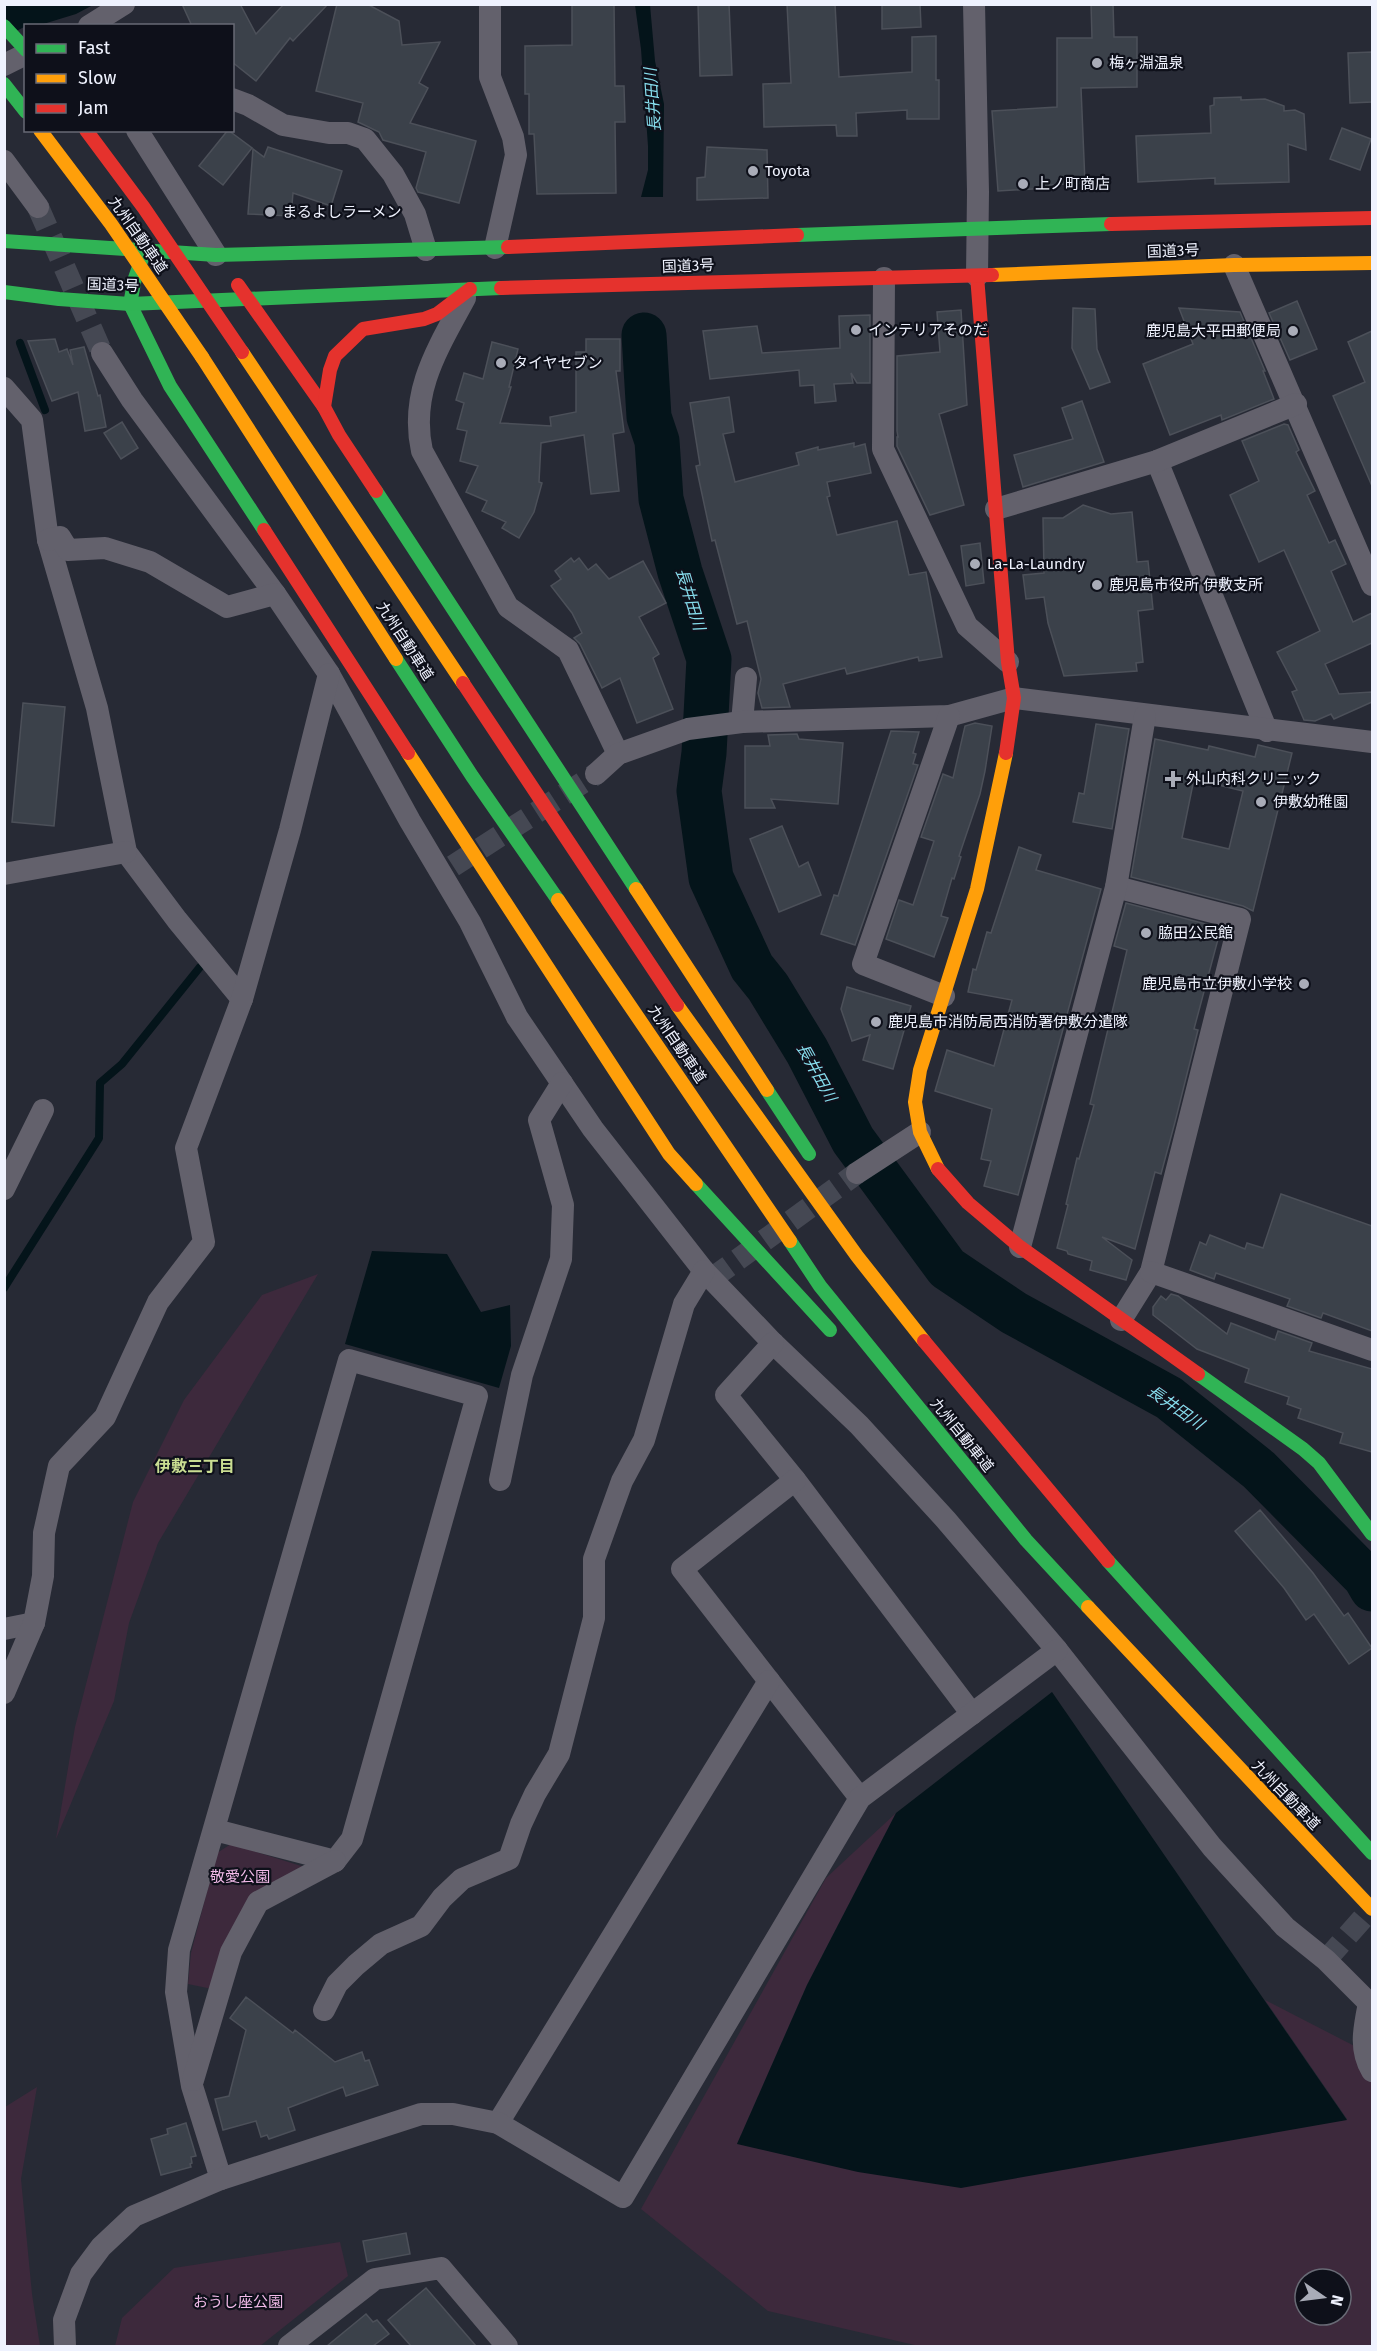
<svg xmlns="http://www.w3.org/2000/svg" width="1377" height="2351" viewBox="0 0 1377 2351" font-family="'Fira Sans','Noto Sans JP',sans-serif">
  <rect width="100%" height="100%" fill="#272a35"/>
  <g fill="#3d293c" fill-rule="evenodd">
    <path d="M318 1274 158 1543 129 1623 114 1701 56 1839 75 1727 133 1502 184 1400 262 1295Z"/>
    <path d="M896 1813 807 1985 737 2144 1347 2119 1265 2000 1372 2055V2346H919L768 2311 641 2209 826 1878ZM1305 2279H1341V2315H1305Z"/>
    <path d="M231 1844 314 1870 254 1900 212 1989 188 1984 191 1953 217 1853Z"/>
    <path d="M37 2087 21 2179 32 2294 40 2346H5V2107Z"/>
    <path d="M340 2242 348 2276 260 2346H115L122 2318 174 2268Z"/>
  </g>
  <g fill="#04141a">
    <path d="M5 5H93L76 14 40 25 26 26 5 37Z"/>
    <path d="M635 5H650L655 61 664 104 663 197H641L648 170V146L641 49Z"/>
    <path d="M372 1251 447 1254 481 1312 510 1305 511 1346 499 1388 345 1344Z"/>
    <path d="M1052 1692 1347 2120 961 2188 858 2172 737 2144 807 1985 896 1813Z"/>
  </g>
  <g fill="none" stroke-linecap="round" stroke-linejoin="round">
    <g stroke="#04141a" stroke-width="8">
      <path d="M20 343 45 410"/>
      <path d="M4 1288 99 1138 100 1083 122 1064 200 967"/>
    </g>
    <path stroke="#04141a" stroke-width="45" d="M644 335 649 417 657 441 661 499 680 572 709 659 704 753 699 791 711 878 752 967 768 987 807 1051 853 1140 947 1268 1014 1313 1169 1398 1259 1470 1365 1577 1372 1589"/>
  </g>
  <g fill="#3b414a" stroke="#4c5059" stroke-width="1.5" fill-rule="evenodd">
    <path d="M182 4H240L256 34 284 4H328L293 41 290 38 256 81 232 62V26H192Z"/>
    <path d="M337 4H367L399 21 402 45 440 42 419 83 428 88 410 123 476 141 459 203 418 192 416 188 426 152 383 140 379 132 358 122 363 103 316 91Z"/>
    <path d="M572 4H614L615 86H624L625 122H615L616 193 537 194 534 134H529V94H525V46L572 45Z"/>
    <path d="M698 4H729L732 75 700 76Z"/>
    <path d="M787 4H835L839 77 912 72V37L936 36V80H939V119H907V110L856 113 857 136H837L836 125 764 127 763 84 791 83Z"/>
    <path d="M882 4H920L921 27 882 29Z"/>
    <path d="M1091 4H1113L1114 37H1137V87L1081 88 1085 183 1049 185V188L998 191 992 111 1057 107V38H1092Z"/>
    <path d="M1372 52V102L1350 103 1348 53Z"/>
    <path d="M1241 97V100L1265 99 1284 106V111L1295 110 1304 114 1306 150 1288 144 1289 182 1215 184V178L1138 182 1136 136 1211 133 1210 106 1214 105V98Z"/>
    <path d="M1342 128 1371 139 1360 170 1330 159Z"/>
    <path d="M228 130 252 148 223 185 199 166Z"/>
    <path d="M268 147 342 171 331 206 293 193 291 216 248 214 253 149 264 157Z"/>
    <path d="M707 147 767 150 768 198 697 200V178L705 177Z"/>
    <path d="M1297 301 1317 349 1290 360 1269 313Z"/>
    <path d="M1073 308 1095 309 1097 349 1110 382 1090 389 1072 348Z"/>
    <path d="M1179 308 1240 312 1265 371H1263L1274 399 1222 420 1221 415 1170 435 1143 364 1193 344Z"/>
    <path d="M961 310 967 405 939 414 964 505 930 515 897 446V437H898L897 431V356L940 352 937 312Z"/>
    <path d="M870 315V383H857L851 373 853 383 834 384 836 401 815 403 814 385 800 386 799 370 710 379 703 331 757 326 762 353 840 348 839 316Z"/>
    <path d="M1372 331V486L1333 396 1365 382 1348 342Z"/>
    <path d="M55 339 59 352 67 349 73 365 70 350 84 347 98 396 100 395 106 427 85 431 78 392 52 401 28 341Z"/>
    <path d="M586 339H620V371H616L624 432 613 434 619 491 591 494 584 435 541 443 539 482 542 483 534 512 519 538 502 528 506 522 482 511 487 501 466 492 478 466 460 461 467 431 457 429 464 403 456 400 464 373 483 379 492 342 518 349 509 387H511L500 423 551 426 550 417 576 412V352H586Z"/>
    <path d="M729 397 734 432 723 434 735 482 799 465 796 453 818 447V450L854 443V447L865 444 871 473 827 482 830 496 827 497 837 535 897 521 909 575 926 572 942 657 919 661 918 657 847 674 845 668 783 684 790 707 762 708 758 693 761 679 747 621 737 624 715 540 712 541 696 466 700 465 690 403Z"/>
    <path d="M1082 401 1104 462 1023 487 1014 455 1073 439 1062 408Z"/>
    <path d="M122 422 138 448 121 459 104 433Z"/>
    <path d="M1284 424 1288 425 1299 450 1296 452 1315 491 1307 495 1329 543 1335 540 1346 564 1331 571 1353 622 1372 613V643L1325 664 1339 694 1372 692V702L1334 719 1331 714 1315 721 1304 720 1292 692 1297 690 1277 652 1320 631 1284 550 1259 562 1230 495 1259 481 1242 441Z"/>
    <path d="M1083 505 1111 514 1132 512 1137 562 1148 561 1153 609 1138 611 1143 662 1136 663 1137 671 1064 676 1048 623 1044 597 1026 599 1023 575 1044 573 1043 518H1063Z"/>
    <path d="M980 543 984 583 966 586 961 546Z"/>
    <path d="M571 558 574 562 579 558 588 570 596 564 609 579 643 561 666 603 639 617 659 654 653 658 673 709 637 723 620 678 602 688 580 644 574 638 582 633 572 613 551 586 561 579 555 571Z"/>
    <path d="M23 703 65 707 54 826 12 822Z"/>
    <path d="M975 723 992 726 985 771 980 794 959 856 961 857 954 879 952 878 941 916 948 918 934 957 886 939 899 900 913 905 934 841 921 837 943 774 953 778 965 726Z"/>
    <path d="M1096 724 1129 729 1112 829 1073 822 1079 793 1084 794Z"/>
    <path d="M891 731 919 732 913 753 916 754 913 764 918 765 855 945 821 934 834 895 838 896Z"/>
    <path d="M797 734 799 739 843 743 838 804 771 799 775 808H745V746H770L768 735Z"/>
    <path d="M1155 739 1208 750 1209 746 1255 757 1258 745 1292 753 1253 911 1243 906 1131 877ZM1194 779 1243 791 1229 849 1182 838Z"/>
    <path d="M782 826 799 867 808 862 821 895 779 912 750 839Z"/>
    <path d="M1019 847 1041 855 1036 870 1101 889 1018 1195 984 1186 991 1161 981 1159 992 1109 935 1091 947 1050 994 1066 1012 1000 968 992 973 969 976 970 987 932 991 933Z"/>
    <path d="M1126 903 1221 928 1194 1029 1198 1030 1175 1122 1161 1174 1155 1172 1135 1249 1102 1237 1132 1260 1126 1280 1090 1270 1092 1261 1068 1254 1067 1251 1057 1248 1068 1205 1066 1204 1077 1158 1079 1159 1094 1105 1090 1104 1127 950 1114 946Z"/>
    <path d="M847 987 911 1006 893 1069 863 1060 870 1035 852 1041 841 1009Z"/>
    <path d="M1281 1194 1372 1226V1331L1323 1313 1321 1318 1287 1306 1290 1299 1216 1273 1214 1279 1190 1270 1200 1242 1206 1245 1210 1235 1245 1249 1247 1243 1263 1248Z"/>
    <path d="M1171 1294 1178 1296 1227 1334 1231 1323 1275 1340 1278 1331 1312 1343 1309 1351 1372 1369V1452L1340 1443 1343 1433 1298 1418 1301 1409 1287 1404 1289 1397 1245 1382 1249 1369 1197 1349 1153 1315V1307L1161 1296 1166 1300Z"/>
    <path d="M1260 1510 1313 1573 1344 1616 1348 1613 1372 1648 1349 1664 1314 1614 1306 1620 1284 1588 1235 1531Z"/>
    <path d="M246 1997 293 2033 295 2030 335 2062 362 2052 365 2061 369 2060 378 2085 346 2096 343 2087 288 2108 295 2130 269 2139 267 2135 261 2137 256 2121 223 2130 215 2099 229 2096 246 2030 230 2018Z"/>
    <path d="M186 2123 196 2156 191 2157 192 2163 190 2164 191 2167 161 2175 151 2139 168 2134 167 2129Z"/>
    <path d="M406 2233 410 2254 367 2262 363 2241Z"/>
    <path d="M426 2288 476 2346H411L388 2320Z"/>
    <path d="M366 2314 373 2322 377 2320 389 2334 373 2346H327Z"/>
  </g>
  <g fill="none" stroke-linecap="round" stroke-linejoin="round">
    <g stroke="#454853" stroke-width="22" stroke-dasharray="22 11" stroke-linecap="butt">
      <path d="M38 207 102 353"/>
      <path d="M453 866 596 774"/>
      <path d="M711 1279 857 1173"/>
      <path d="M1326 1960 1372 1908"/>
    </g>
    <g stroke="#63616c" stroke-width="22">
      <path d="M490 4V77L513 137 516 155 495 248"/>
      <path d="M974 4 978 192 977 276"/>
      <path d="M89 26 124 4"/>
      <path d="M4 65 26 54"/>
      <path d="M232 99 248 105 283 125 329 133H348L365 139 393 174 415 214 426 250"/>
      <path d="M137 130 216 255"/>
      <path d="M4 161 38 207"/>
      <path d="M1234 265 1372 585"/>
      <path d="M884 278 883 449 967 626 1008 662"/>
      <path d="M465 298C438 348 409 392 422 451L508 607 568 650 618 754"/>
      <path d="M102 353 132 400 275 594"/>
      <path d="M4 388 32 420 48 540 97 708 126 852 177 920 242 999"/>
      <path d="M1157 461 1267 731"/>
      <path d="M996 509 1157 461 1296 404"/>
      <path d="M48 540 60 537 68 550 105 548 150 562 227 607 275 594 329 674 410 821 470 922 517 1017 593 1129 704 1271 773 1343 859 1425 946 1520 1057 1650 1212 1847 1285 1927 1326 1960 1369 2003C1364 2028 1359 2049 1372 2071"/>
      <path d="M742 722 746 678"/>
      <path d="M596 774 618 754 688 729 742 722 949 716 1014 698 1372 742"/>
      <path d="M4 874 126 852"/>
      <path d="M1116 887 1240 919 1151 1272 1121 1320"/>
      <path d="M944 996 863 964 949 716"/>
      <path d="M857 1173 920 1132"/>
      <path d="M4 1189 43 1110"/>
      <path d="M1020 1247 1116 887 1145 716"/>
      <path d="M1151 1272 1372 1350"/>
      <path d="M773 1343 726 1395 795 1480 972 1714"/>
      <path d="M500 1480 522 1375 561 1259 563 1205 539 1120 562 1083"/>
      <path d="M795 1480 682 1569 860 1798"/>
      <path d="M4 1629 34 1623"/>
      <path d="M4 1693 34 1623 43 1576 44 1533 59 1466 105 1417 158 1302 204 1242 186 1148 242 999 290 830 329 674"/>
      <path d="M215 1830 335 1861 352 1839 477 1396 349 1360 179 1950 176 1992 192 2086 221 2179"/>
      <path d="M324 2010 337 1984 356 1965 381 1944 421 1926 442 1898 462 1879 509 1859 521 1824 535 1794 559 1754 594 1618V1559L622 1481 644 1440 684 1304 704 1271"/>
      <path d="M193 2080 231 1952 258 1902 335 1861"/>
      <path d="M498 2123 769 1681"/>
      <path d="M65 2346 64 2320 81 2274 101 2247 134 2216 221 2179 421 2114H453L498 2123 623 2197 860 1798 1057 1650"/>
      <path d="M289 2346 375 2279 441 2268 507 2346"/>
    </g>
    <g stroke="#30b455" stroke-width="14">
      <path d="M4 26 26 50"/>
      <path d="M4 84 26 112"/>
      <path d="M797 235 1111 224"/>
      <path d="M4 241 216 255 508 247"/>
      <path d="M145 250 135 278 130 304 170 386 264 530"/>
      <path d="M4 292 59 299 130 304 501 288"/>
      <path d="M376 491 636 889"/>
      <path d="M396 659 472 776 558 900"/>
      <path d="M767 1090 809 1154"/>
      <path d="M696 1184 830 1330"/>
      <path d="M790 1241 820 1286 1026 1540 1088 1607"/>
      <path d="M1198 1374 1303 1449 1319 1463 1372 1534"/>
      <path d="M1108 1561 1372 1853"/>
    </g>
    <g stroke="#ff9f0a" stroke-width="14">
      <path d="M992 275 1234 265 1372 263"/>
      <path d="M242 352 463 683"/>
      <path d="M202 357 396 659"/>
      <path d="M408 753 669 1154 696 1184"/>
      <path d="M636 889 767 1090"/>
      <path d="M558 900 790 1241"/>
      <path d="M677 1005 857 1256 924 1341"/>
      <path d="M938 1169 920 1132 915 1102 920 1070 977 889 1006 753"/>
      <path d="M1088 1607 1372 1909"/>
    </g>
    <g stroke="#e5322d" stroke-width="14">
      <path d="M1111 224 1372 218"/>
      <path d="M508 247 797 235"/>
      <path d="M977 276 1008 662 1014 698 1006 753"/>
      <path d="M238 285 324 407 339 435 376 491"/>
      <path d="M501 288 992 275"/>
      <path d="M324 407 330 370 335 356 363 329 424 319 437 314 470 289"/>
      <path d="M264 530 408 753"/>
      <path d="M463 683 677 1005"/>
      <path d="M938 1169 968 1203 1020 1247 1198 1374"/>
      <path d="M924 1341 1108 1561"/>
    </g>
    <path stroke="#ff9f0a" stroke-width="14" d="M40 130 111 224 202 357"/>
    <path stroke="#e5322d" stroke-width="14" d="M86 130 144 208 242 352"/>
  </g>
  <g fill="#a9acb8" stroke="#0e101a" stroke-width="2">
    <circle cx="1097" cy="63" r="6"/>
    <circle cx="753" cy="171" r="6"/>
    <circle cx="1023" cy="184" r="6"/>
    <circle cx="270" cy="212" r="6"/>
    <circle cx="856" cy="330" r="6"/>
    <circle cx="1293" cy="331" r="6"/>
    <circle cx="501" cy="363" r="6"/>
    <circle cx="975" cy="564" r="6"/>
    <circle cx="1097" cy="585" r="6"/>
    <path d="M1170 770h6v6h6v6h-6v6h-6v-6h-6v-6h6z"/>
    <circle cx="1261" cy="802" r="6"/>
    <circle cx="1146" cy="933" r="6"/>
    <circle cx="1304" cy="984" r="6"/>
    <circle cx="876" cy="1022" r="6"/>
  </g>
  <g text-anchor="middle" stroke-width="4.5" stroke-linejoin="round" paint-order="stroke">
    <g font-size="15" fill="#eff2fe" stroke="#0e101a" text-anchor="start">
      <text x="1109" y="68">梅ヶ淵温泉</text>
      <text x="765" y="176">Toyota</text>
      <text x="1035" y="189">上ノ町商店</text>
      <text x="282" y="217">まるよしラーメン</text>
      <text x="868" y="335">インテリアそのだ</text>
      <text x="1281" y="336" text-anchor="end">鹿児島大平田郵便局</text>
      <text x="513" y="368">タイヤセブン</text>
      <text x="987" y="569">La-La-Laundry</text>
      <text x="1109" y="590">鹿児島市役所 伊敷支所</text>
      <text x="1186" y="784">外山内科クリニック</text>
      <text x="1273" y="807">伊敷幼稚園</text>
      <text x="1158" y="938">脇田公民館</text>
      <text x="1292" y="989" text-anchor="end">鹿児島市立伊敷小学校</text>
      <text x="888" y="1027">鹿児島市消防局西消防署伊敷分遣隊</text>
    </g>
    <g font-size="15" fill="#eff2fe" stroke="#0e101a">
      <text transform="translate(138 235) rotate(55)" y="5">九州自動車道</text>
      <text transform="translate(1173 251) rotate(-2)" y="5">国道3号</text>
      <text transform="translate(688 266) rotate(-2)" y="5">国道3号</text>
      <text transform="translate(113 285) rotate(2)" y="5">国道3号</text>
      <text transform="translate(405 641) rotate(57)" y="5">九州自動車道</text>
      <text transform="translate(677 1044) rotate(56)" y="5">九州自動車道</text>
      <text transform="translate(962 1435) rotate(51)" y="5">九州自動車道</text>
      <text transform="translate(1286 1795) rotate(46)" y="5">九州自動車道</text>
    </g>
    <g font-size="15" fill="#f0b9e7" stroke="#0e101a">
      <text x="240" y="1882">敬愛公園</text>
      <text x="238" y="2307">おうし座公園</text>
    </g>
    <g font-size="16" font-style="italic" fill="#86dcec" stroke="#0e101a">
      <text transform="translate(652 100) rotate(-94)" y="6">長井田川</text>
      <text transform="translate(691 599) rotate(73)" y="6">長井田川</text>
      <text transform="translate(817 1072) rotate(61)" y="6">長井田川</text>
      <text transform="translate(1176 1407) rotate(35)" y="6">長井田川</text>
    </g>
    <g font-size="16" font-weight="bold" fill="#c9dd92" stroke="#0e101a">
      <text x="195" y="1472">伊敷三丁目</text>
    </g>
  </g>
  <rect width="1377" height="2351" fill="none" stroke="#eff2fe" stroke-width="12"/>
  <rect x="24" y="24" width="210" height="108" fill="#0e101a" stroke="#686a75" stroke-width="1.5"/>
  <rect x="36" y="44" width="30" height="9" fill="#30b455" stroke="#686a75" stroke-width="1.5"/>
  <text x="78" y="54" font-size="18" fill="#eff2fe">Fast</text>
  <rect x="36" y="74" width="30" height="9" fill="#ff9f0a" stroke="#686a75" stroke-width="1.5"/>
  <text x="78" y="84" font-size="18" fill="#eff2fe">Slow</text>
  <rect x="36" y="104" width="30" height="9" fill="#e5322d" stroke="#686a75" stroke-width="1.5"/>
  <text x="78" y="114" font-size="18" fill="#eff2fe">Jam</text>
  <g transform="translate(1323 2297) rotate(104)"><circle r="28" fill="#0e101a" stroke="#686a75" stroke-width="1.5"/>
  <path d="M0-4.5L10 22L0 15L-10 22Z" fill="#a9acb8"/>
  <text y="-9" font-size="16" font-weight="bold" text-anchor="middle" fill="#eff2fe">N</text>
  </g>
</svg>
